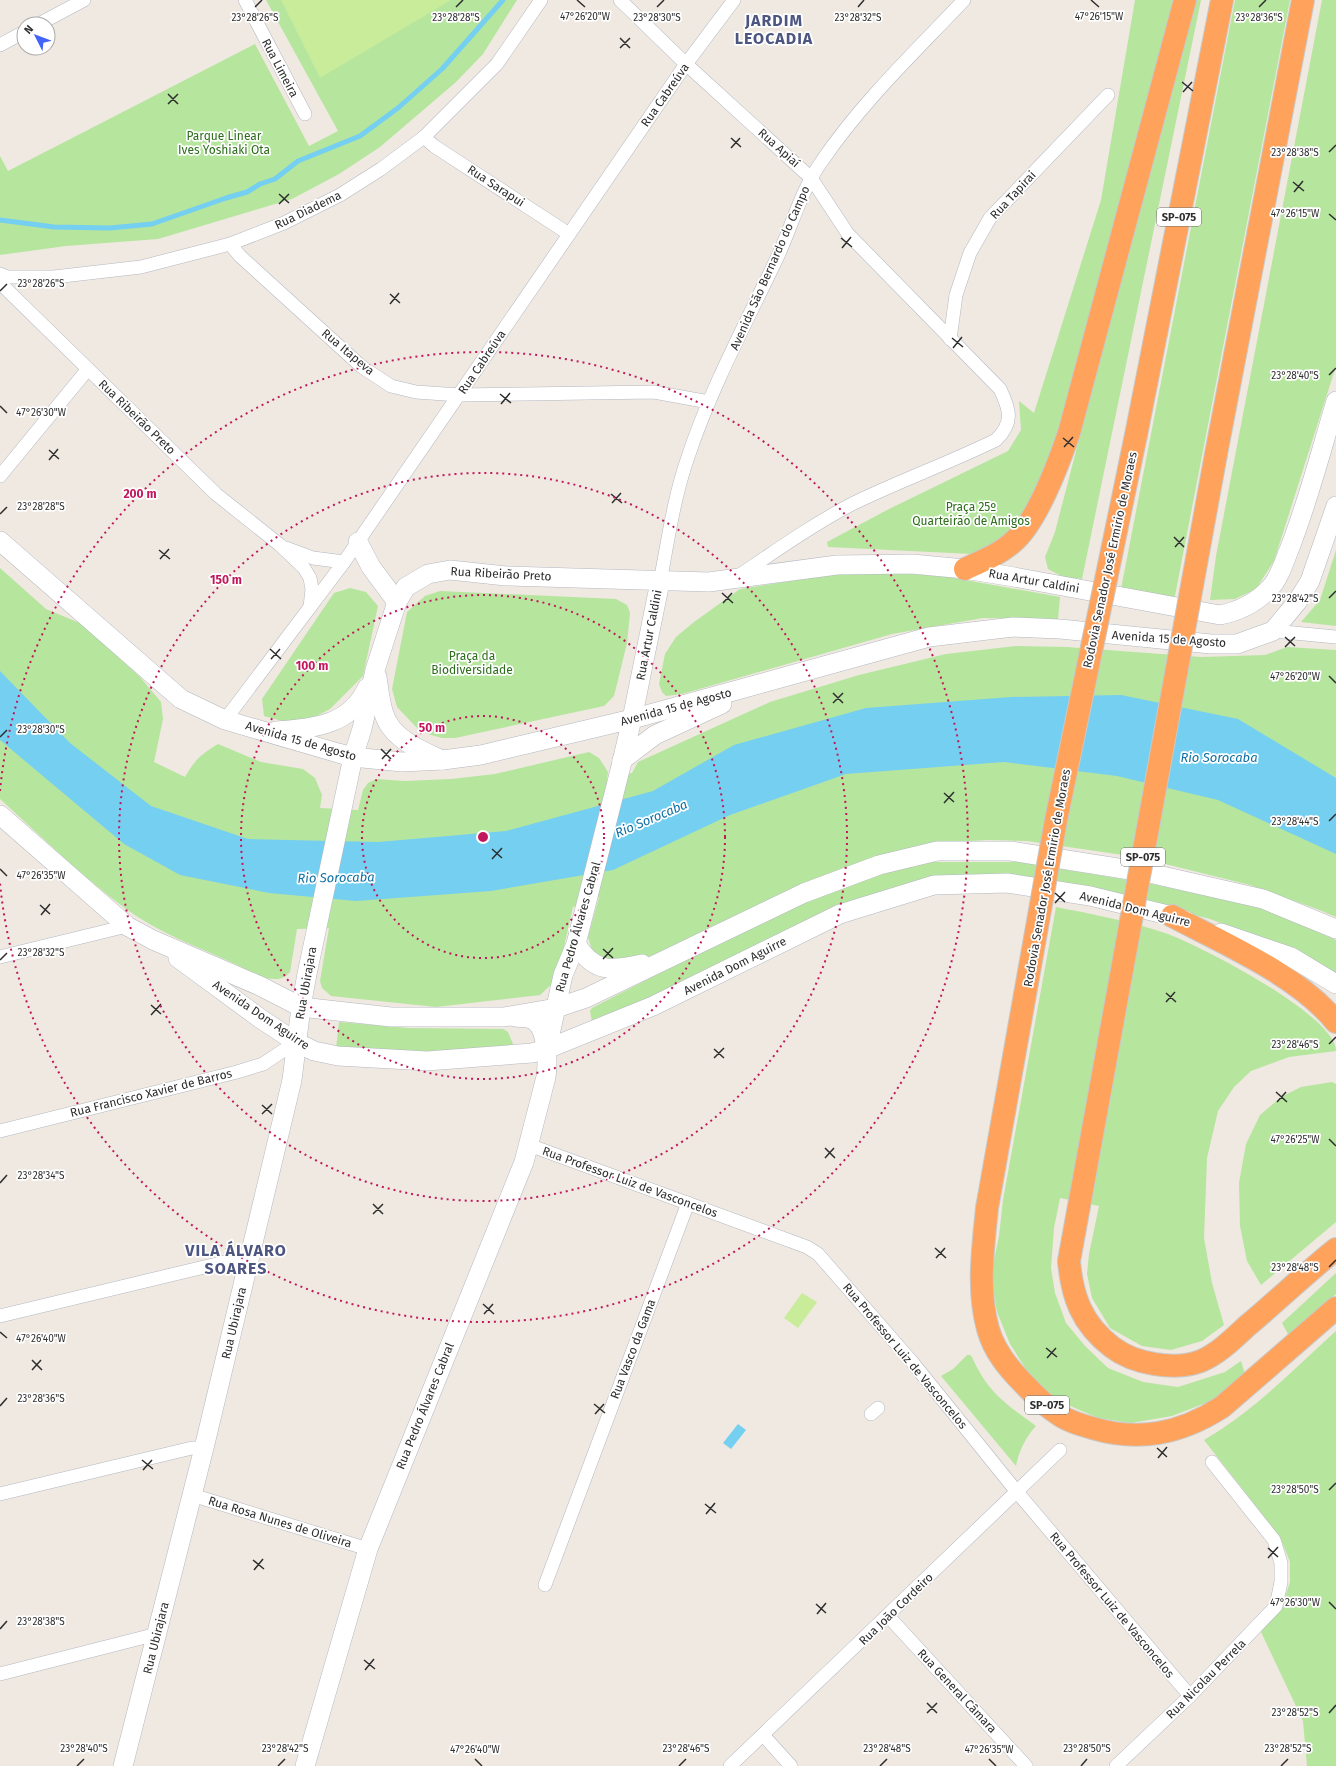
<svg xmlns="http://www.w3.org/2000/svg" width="1336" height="1766" viewBox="0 0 1336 1766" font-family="'Fira Sans',sans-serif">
  <rect width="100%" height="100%" fill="#efe9e1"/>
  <g fill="#b6e59e">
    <path d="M266 0H517L483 54 456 82 380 147 339 174 292 199 158 239 66 246 0 255V156L8 171 255 44 309 146 338 131Z"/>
    <path d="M1135 0H1173L1065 423 1041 480 1018 525 1008 537 972 554 828 547 827 542 889 509 1008 451 1021 430 1019 401 1034 413 1101 200Z"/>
    <path d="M1193 0H1201L1082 579 1063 577 1048 569 1045 557 1055 532Z"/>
    <path d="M1235 0H1290L1174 601 1121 589Z"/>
    <path d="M1322 0H1336V366L1274 561 1256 589 1235 599 1210 600 1216 556Z"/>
    <path d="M1336 550V626L1301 622 1320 600Z"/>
    <path d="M0 568 46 609 82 624 140 677 161 702 163 719 154 762 185 777C194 761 201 754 218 744L261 762 303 769 315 778 322 795 320 808 358 810 363 790 368 783 376 779 405 781 451 779 495 774 589 752 599 758 608 772 607 779 632 773 638 762 770 702 859 675 946 654 1016 646 1067 647 1201 657 1265 655 1287 647 1336 650V917L1317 909 1250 885 1137 857 1027 841 988 840 935 843 645 958 618 962 593 954 588 937 599 897 573 907 561 960 554 982 540 995 436 1007 331 996 322 988 320 981 329 928 297 929 290 972C277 989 250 971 235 964 198 947 159 933 126 909 81 876 41 836 0 799Z"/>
    <path d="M859 571 943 576 1060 597 1058 619 983 618 892 634 682 694 666 696 662 692 659 684 665 654 676 637 694 622 740 589 809 578Z"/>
    <path d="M350 588 366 592 378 606 363 676 330 709 305 722 282 721 264 716 262 699 334 593Z"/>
    <path d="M440 591 616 599 627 605 630 613 627 643 614 696 604 706 455 738H442L428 734 418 729 397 707 392 689 407 612 425 596Z"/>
    <path d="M933 862H1019L1152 884 1262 908 1336 940V974L1274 943 1210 919 1151 904 940 880 592 1022 590 1011 592 1008C687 960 781 907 883 874 899 869 916 866 933 862Z"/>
    <path d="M1056 907C1092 914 1129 921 1165 933 1197 944 1336 1015 1336 1051L1289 1057 1251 1071 1234 1087 1218 1111 1207 1158 1204 1238 1212 1283 1224 1325 1202 1341 1171 1350 1142 1346 1110 1328 1092 1298 1087 1274 1089 1254 1099 1206 1060 1198 1054 1228 1051 1268 1055 1293 1066 1323 1085 1346 1108 1368 1143 1382 1178 1387 1225 1372 1241 1361 1246 1377 1211 1401 1172 1416 1131 1423 1098 1418 1059 1401 1031 1377 1010 1344 997 1312 991 1275 999 1236 1003 1200Z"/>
    <path d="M339 1022 408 1028 503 1029 508 1032 513 1044 512 1049 436 1054 336 1049Z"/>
    <path d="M1332 1082 1336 1084V1222L1261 1285 1247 1261 1240 1226 1239 1183 1246 1144 1260 1115 1281 1097 1301 1087Z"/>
    <path d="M1336 1273V1294L1289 1336 1282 1323Z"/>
    <path d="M1336 1331V1766H1307L1303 1721 1261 1632 1282 1607 1290 1582V1562L1280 1537 1204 1440C1254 1411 1294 1369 1336 1331Z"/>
    <path d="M967 1355H970L972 1357C988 1393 1005 1403 1036 1426 1025 1438 1019 1451 1016 1466L941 1376 953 1369Z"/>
  </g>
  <g fill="#c9ec9a">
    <path d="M281 0H451L320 78Z"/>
    <path d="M802 1293 817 1302 798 1328 784 1318Z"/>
  </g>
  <g fill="#75cff0">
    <path d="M0 671 70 743 151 806 248 839 378 842 506 831 653 791 734 745 866 708 1011 697 1121 695 1238 719 1336 778V854L1218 800 1117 776 1004 762 846 774 730 815 613 870 491 891 356 901 269 893 180 875 124 844 0 740Z"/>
    <path d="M738 1424 746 1430 731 1449 723 1443Z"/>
  </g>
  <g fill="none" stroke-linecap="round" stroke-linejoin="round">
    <path stroke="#75cff0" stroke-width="5" d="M0 220 54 227 110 228 152 224 226 198 247 192 260 184 275 179 298 161 360 136 398 108 442 69 503 0"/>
    <g stroke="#b4b7c1" stroke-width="14">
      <g id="street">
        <path d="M245 0 305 114"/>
        <path d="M620 0 686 64 811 178 848 234 1000 389C1010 410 1014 422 996 440 949 463 899 481 852 504 812 525 774 552 737 577"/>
        <path d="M39 24 84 0"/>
        <path d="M0 45 24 32"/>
        <path d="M424 137 434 146 569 234"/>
        <path d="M230 244 240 256 362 367 391 386 416 392 459 395 654 392 709 402"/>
        <path d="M0 274 7 277H54L141 267 230 244 284 223 340 195 381 169 424 137 497 64 541 0"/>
        <path d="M0 283 216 494 280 545 304 568 310 578 312 589 310 607"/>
        <path d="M950 339 956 295 970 253 990 218 1108 95"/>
        <path d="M0 476 88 369"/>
        <path d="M286 548 313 558 344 562"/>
        <path d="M660 582C668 540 674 497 688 457 710 390 746 323 777 258 792 226 801 190 822 161 862 102 915 52 964 0"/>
        <path d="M1273 631 1336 637"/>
        <path d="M225 720 344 562 686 64 734 0"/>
        <path d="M0 957 127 926"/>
        <path d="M0 1131 237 1072 263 1064 296 1042"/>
        <path d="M529 1145 807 1247 818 1254 913 1363 1017 1492 1190 1696"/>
        <path d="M0 1316 250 1256"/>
        <path d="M871 1414 878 1408"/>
        <path d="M0 1494 192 1448H204"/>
        <path d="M192 1495 368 1549"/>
        <path d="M545 1585 688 1203"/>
        <path d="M888 1616 1026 1766"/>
        <path d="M0 1674 157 1634"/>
        <path d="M763 1735 791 1766"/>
        <path d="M730 1766 1060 1450"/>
        <path d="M1116 1766 1190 1696 1276 1606 1281 1582V1563L1274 1540 1212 1462"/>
      </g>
    </g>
    <g stroke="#b4b7c1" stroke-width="20">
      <g id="secondary">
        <path d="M0 541 181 699 225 720 338 753 353 757 402 762 443 760 481 755 632 719 929 637 1013 627 1060 629 1211 644H1237L1273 631 1297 602 1310 581 1336 506"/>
        <path d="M358 542 371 567 397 602"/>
        <path d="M377 677C379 689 380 703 384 714 392 739 420 750 442 760"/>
        <path d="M276 731C313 728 350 726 367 688"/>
        <path d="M622 760 655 735 722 704"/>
        <path d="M0 815 127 926 153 940 260 986 301 1007 391 1017H504L556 1008 586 998 804 893 879 865 937 851H1011L1149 873 1263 899 1336 929"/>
        <path d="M1221 933 1291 957 1336 984"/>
        <path d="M576 944C594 973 611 971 642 964"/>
        <path d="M178 958 261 1019 296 1042 314 1051 338 1056 427 1061 532 1053 547 1049 653 1006 840 914 934 885 1007 883 1090 896 1172 916 1186 921"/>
        <path d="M547 1048 563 975 576 944 621 766 632 719 660 582"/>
        <path d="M123 1766 204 1448 292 1080 301 1007 307 974 353 757 362 729 375 670 397 602 406 587 428 574 450 570 506 576 709 582 837 565 912 564 965 569 1014 577 1220 615C1240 611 1256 603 1270 588 1279 579 1284 562 1289 550 1308 502 1321 451 1336 401"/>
        <path d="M305 1766 368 1549 524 1162 546 1077C548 1063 548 1025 531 1019 526 1017 520 1018 515 1017"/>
      </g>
    </g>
    <g stroke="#c9c9c9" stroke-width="24">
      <g id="highway">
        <path d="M1136 435 1222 0"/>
        <path d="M1216 454 1303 0"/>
        <path d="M965 569C982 561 1000 554 1013 542 1037 522 1059 462 1069 433L1185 0"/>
        <path d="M1172 916C1225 944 1298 975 1336 1022"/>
        <path d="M987 1208C983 1249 977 1289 988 1329 994 1351 1008 1368 1024 1384 1035 1396 1047 1407 1061 1416 1070 1422 1081 1425 1092 1428 1139 1442 1180 1434 1222 1407L1336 1308"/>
        <path d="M1069 1261C1072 1297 1082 1324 1112 1347 1134 1364 1175 1371 1201 1361 1219 1353 1233 1339 1247 1326 1277 1301 1306 1273 1336 1249"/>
      </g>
    </g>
    <use href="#street" stroke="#fff" stroke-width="13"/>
    <use href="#secondary" stroke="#fff" stroke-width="19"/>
    <use href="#highway" stroke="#ffa35c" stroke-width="22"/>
    <g stroke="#c9c9c9" stroke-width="24" stroke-linecap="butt">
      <g id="highway-bridge">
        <path d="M987 1208 1056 820 1136 435"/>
        <path d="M1069 1261 1216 454"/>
      </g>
    </g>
    <use href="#highway-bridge" stroke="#ffa35c" stroke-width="22"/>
  </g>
  <path fill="none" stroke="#2e2e2e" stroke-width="1.5" d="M577 0 585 7M1091 0 1099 7M255 7 262 0M456 7 463 0M657 7 664 0M858 7 864 0M1259 7 1266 0M620 38 630 48M620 48 630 38M1182 82 1193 91M1183 92 1192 82M168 94 178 104M168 104 178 94M731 138 741 147M731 148 740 138M1329 152 1336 145M1293 182 1304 191M1294 192 1303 181M279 194 289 203M279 204 289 194M1329 214 1336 220M841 238 852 247M842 248 851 237M0 291 7 284M390 294 400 303M390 304 399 293M952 338 963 347M953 348 962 337M1329 375 1336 368M500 394 511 403M501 404 510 393M0 406 7 413M1063 438 1074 447M1064 447 1073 437M49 450 59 459M49 460 58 449M611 494 622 503M612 503 621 493M0 514 7 507M1174 537 1184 547M1175 547 1184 537M159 550 170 559M160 559 169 549M722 593 733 603M1329 598 1336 591M723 603 732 593M1285 637 1295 646M1285 647 1295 637M270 649 281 659M271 659 280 649M1329 676 1336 683M833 693 843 703M833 703 843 693M0 737 7 730M381 749 391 759M382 759 391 749M944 793 954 802M944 803 954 792M1329 821 1336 814M492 849 502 858M492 859 502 848M0 869 7 876M1055 893 1065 902M1055 903 1065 892M40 905 50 914M41 915 50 904M603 949 613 958M603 959 613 948M0 960 7 953M1166 993 1176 1002M1166 1002 1175 992M151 1005 161 1014M151 1015 161 1004M1329 1044 1336 1037M714 1049 724 1058M714 1058 724 1048M1276 1092 1287 1102M1277 1102 1286 1092M262 1105 272 1114M262 1114 272 1104M1329 1139 1336 1146M825 1148 835 1158M825 1158 834 1148M0 1183 7 1175M373 1204 383 1214M373 1214 383 1204M935 1248 946 1258M936 1258 945 1248M1329 1267 1336 1260M483 1304 494 1314M484 1314 493 1304M0 1332 7 1338M1046 1348 1057 1357M1047 1358 1056 1348M32 1360 42 1370M32 1370 41 1360M594 1404 605 1413M0 1406 7 1398M595 1414 604 1404M1157 1448 1167 1457M1158 1458 1167 1447M142 1460 153 1469M143 1470 152 1460M1329 1490 1336 1483M705 1504 716 1513M706 1514 715 1503M1268 1548 1278 1557M1268 1558 1278 1547M253 1560 264 1569M254 1570 263 1559M1329 1602 1336 1609M816 1604 826 1613M817 1614 826 1603M0 1629 7 1621M364 1660 375 1669M365 1670 374 1659M927 1703 937 1713M927 1713 937 1703M1329 1713 1336 1705M475 1759 482 1766M989 1759 996 1766M77 1766 84 1759M278 1766 285 1759M679 1766 686 1759M880 1766 887 1759M1081 1766 1087 1759M1281 1766 1288 1759"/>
  <g fill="none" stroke="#c2185b" stroke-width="2" stroke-dasharray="2 4">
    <circle cx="483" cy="837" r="121"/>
    <circle cx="483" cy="837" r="242"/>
    <circle cx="483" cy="837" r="364"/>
    <path d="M0 791A485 485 0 1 1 0 883"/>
  </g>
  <g text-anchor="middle" stroke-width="3.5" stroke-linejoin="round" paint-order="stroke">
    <g fill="#fff" stroke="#6d6d6d" stroke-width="1">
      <rect x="1157" y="208" width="44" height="18" rx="3"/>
      <rect x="1121" y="848" width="44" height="18" rx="3"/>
      <rect x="1025" y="1396" width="44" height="18" rx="3"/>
    </g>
    <g font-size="11" font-weight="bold" fill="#2e2e2e">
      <text x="1179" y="221">SP-075</text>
      <text x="1143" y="861">SP-075</text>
      <text x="1047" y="1409">SP-075</text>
    </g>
    <g font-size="12" fill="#2e2e2e" stroke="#fff">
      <text transform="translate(280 68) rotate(62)" y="4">Rua Limeira</text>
      <text transform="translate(665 95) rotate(-55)" y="4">Rua Cabreúva</text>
      <text transform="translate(779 148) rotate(42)" y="4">Rua Apiaí</text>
      <text transform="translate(496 186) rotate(33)" y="4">Rua Sarapui</text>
      <text transform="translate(1013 195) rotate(-47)" y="4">Rua Tapirai</text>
      <text transform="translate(308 210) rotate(-26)" y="4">Rua Diadema</text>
      <text transform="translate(770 268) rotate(-66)" y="4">Avenida São Bernardo do Campo</text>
      <text transform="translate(348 352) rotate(40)" y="4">Rua Itapeva</text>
      <text transform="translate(482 362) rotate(-56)" y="4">Rua Cabreúva</text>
      <text transform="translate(137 417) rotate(44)" y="4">Rua Ribeirão Preto</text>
      <text transform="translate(1110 560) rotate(-78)" y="4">Rodovia Senador José Ermírio de Moraes</text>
      <text transform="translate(501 574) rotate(3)" y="4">Rua Ribeirão Preto</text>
      <text transform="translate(1034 581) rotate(10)" y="4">Rua Artur Caldini</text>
      <text transform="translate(649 635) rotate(-79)" y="4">Rua Artur Caldini</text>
      <text transform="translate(1169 639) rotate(4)" y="4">Avenida 15 de Agosto</text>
      <text transform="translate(676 707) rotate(-15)" y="4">Avenida 15 de Agosto</text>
      <text transform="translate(301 741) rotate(16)" y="4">Avenida 15 de Agosto</text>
      <text transform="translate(1047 878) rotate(-80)" y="4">Rodovia Senador José Ermírio de Moraes</text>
      <text transform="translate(1135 909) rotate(14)" y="4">Avenida Dom Aguirre</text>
      <text transform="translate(578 927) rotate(-74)" y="4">Rua Pedro Álvares Cabral</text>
      <text transform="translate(735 966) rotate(-27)" y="4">Avenida Dom Aguirre</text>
      <text transform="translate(306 983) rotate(-80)" y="4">Rua Ubirajara</text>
      <text transform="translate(261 1015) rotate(34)" y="4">Avenida Dom Aguirre</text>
      <text transform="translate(151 1093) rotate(-14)" y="4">Rua Francisco Xavier de Barros</text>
      <text transform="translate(630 1182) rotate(20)" y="4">Rua Professor Luiz de Vasconcelos</text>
      <text transform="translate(234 1323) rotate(-77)" y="4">Rua Ubirajara</text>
      <text transform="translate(633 1349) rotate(-69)" y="4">Rua Vasco da Gama</text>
      <text transform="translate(905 1356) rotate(50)" y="4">Rua Professor Luiz de Vasconcelos</text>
      <text transform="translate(425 1406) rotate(-68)" y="4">Rua Pedro Álvares Cabral</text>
      <text transform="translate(280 1522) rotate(17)" y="4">Rua Rosa Nunes de Oliveira</text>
      <text transform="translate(1112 1605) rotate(50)" y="4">Rua Professor Luiz de Vasconcelos</text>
      <text transform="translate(896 1609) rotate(-44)" y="4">Rua João Cordeiro</text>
      <text transform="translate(156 1638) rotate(-76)" y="4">Rua Ubirajara</text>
      <text transform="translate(1206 1679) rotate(-45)" y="4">Rua Nicolau Perrela</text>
      <text transform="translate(957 1691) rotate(47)" y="4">Rua General Câmara</text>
    </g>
    <g font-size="12" fill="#2c6e1b" stroke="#fff">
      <text x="224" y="140">Parque Linear<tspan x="224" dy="14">Ives Yoshiaki Ota</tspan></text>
      <text x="971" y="511">Praça 25º<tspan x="971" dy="14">Quarteirão de Amigos</tspan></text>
      <text x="472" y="660">Praça da<tspan x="472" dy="14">Biodiversidade</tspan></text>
    </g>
    <g font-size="13" font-style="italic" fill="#0d6fa3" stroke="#fff">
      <text x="1219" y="762">Rio Sorocaba</text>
      <text transform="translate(651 818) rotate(-23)" y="5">Rio Sorocaba</text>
      <text transform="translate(336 877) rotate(-1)" y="5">Rio Sorocaba</text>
    </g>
    <g font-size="16" font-weight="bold" letter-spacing="1" fill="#4d5680" stroke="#fff">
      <text x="774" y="26">JARDIM<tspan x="774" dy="18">LEOCADIA</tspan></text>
      <text x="236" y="1256">VILA ÁLVARO<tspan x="236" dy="18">SOARES</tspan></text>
    </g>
  </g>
  <g font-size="10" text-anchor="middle" fill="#2e2e2e" stroke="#fff" stroke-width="3.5" stroke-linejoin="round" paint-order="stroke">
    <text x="585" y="20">47°26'20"W</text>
    <text x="1099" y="20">47°26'15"W</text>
    <text x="1259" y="21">23°28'36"S</text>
    <text x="255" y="21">23°28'26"S</text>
    <text x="456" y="21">23°28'28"S</text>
    <text x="657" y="21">23°28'30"S</text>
    <text x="858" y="21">23°28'32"S</text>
    <text x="1295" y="156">23°28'38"S</text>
    <text x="1295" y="217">47°26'15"W</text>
    <text x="41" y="287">23°28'26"S</text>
    <text x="1295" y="379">23°28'40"S</text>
    <text x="41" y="416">47°26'30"W</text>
    <text x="41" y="510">23°28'28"S</text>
    <text x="1295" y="602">23°28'42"S</text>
    <text x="1295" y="680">47°26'20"W</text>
    <text x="41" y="733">23°28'30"S</text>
    <text x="1295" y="825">23°28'44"S</text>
    <text x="41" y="879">47°26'35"W</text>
    <text x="41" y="956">23°28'32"S</text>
    <text x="1295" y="1048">23°28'46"S</text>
    <text x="1295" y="1143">47°26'25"W</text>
    <text x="41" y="1179">23°28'34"S</text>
    <text x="1295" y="1271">23°28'48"S</text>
    <text x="41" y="1342">47°26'40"W</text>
    <text x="41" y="1402">23°28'36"S</text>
    <text x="1295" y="1493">23°28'50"S</text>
    <text x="1295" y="1606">47°26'30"W</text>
    <text x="41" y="1625">23°28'38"S</text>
    <text x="1295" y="1716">23°28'52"S</text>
    <text x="84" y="1752">23°28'40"S</text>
    <text x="285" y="1752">23°28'42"S</text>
    <text x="686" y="1752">23°28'46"S</text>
    <text x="887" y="1752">23°28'48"S</text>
    <text x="1087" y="1752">23°28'50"S</text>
    <text x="1288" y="1752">23°28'52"S</text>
    <text x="475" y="1753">47°26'40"W</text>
    <text x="989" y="1753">47°26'35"W</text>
  </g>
  <circle cx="483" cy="837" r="6" fill="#c2185b" stroke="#fff" stroke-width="2"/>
  <g font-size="12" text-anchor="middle" font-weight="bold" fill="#c2185b" stroke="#fff" stroke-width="3.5" stroke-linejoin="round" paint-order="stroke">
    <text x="140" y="498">200 m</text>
    <text x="226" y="584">150 m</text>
    <text x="312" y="670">100 m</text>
    <text x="432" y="732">50 m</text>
  </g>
  <g transform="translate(36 36) rotate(312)"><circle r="19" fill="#ffffff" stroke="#ababab"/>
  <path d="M0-3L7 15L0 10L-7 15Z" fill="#4264fb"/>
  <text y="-6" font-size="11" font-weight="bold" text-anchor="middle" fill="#2e2e2e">N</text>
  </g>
</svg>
